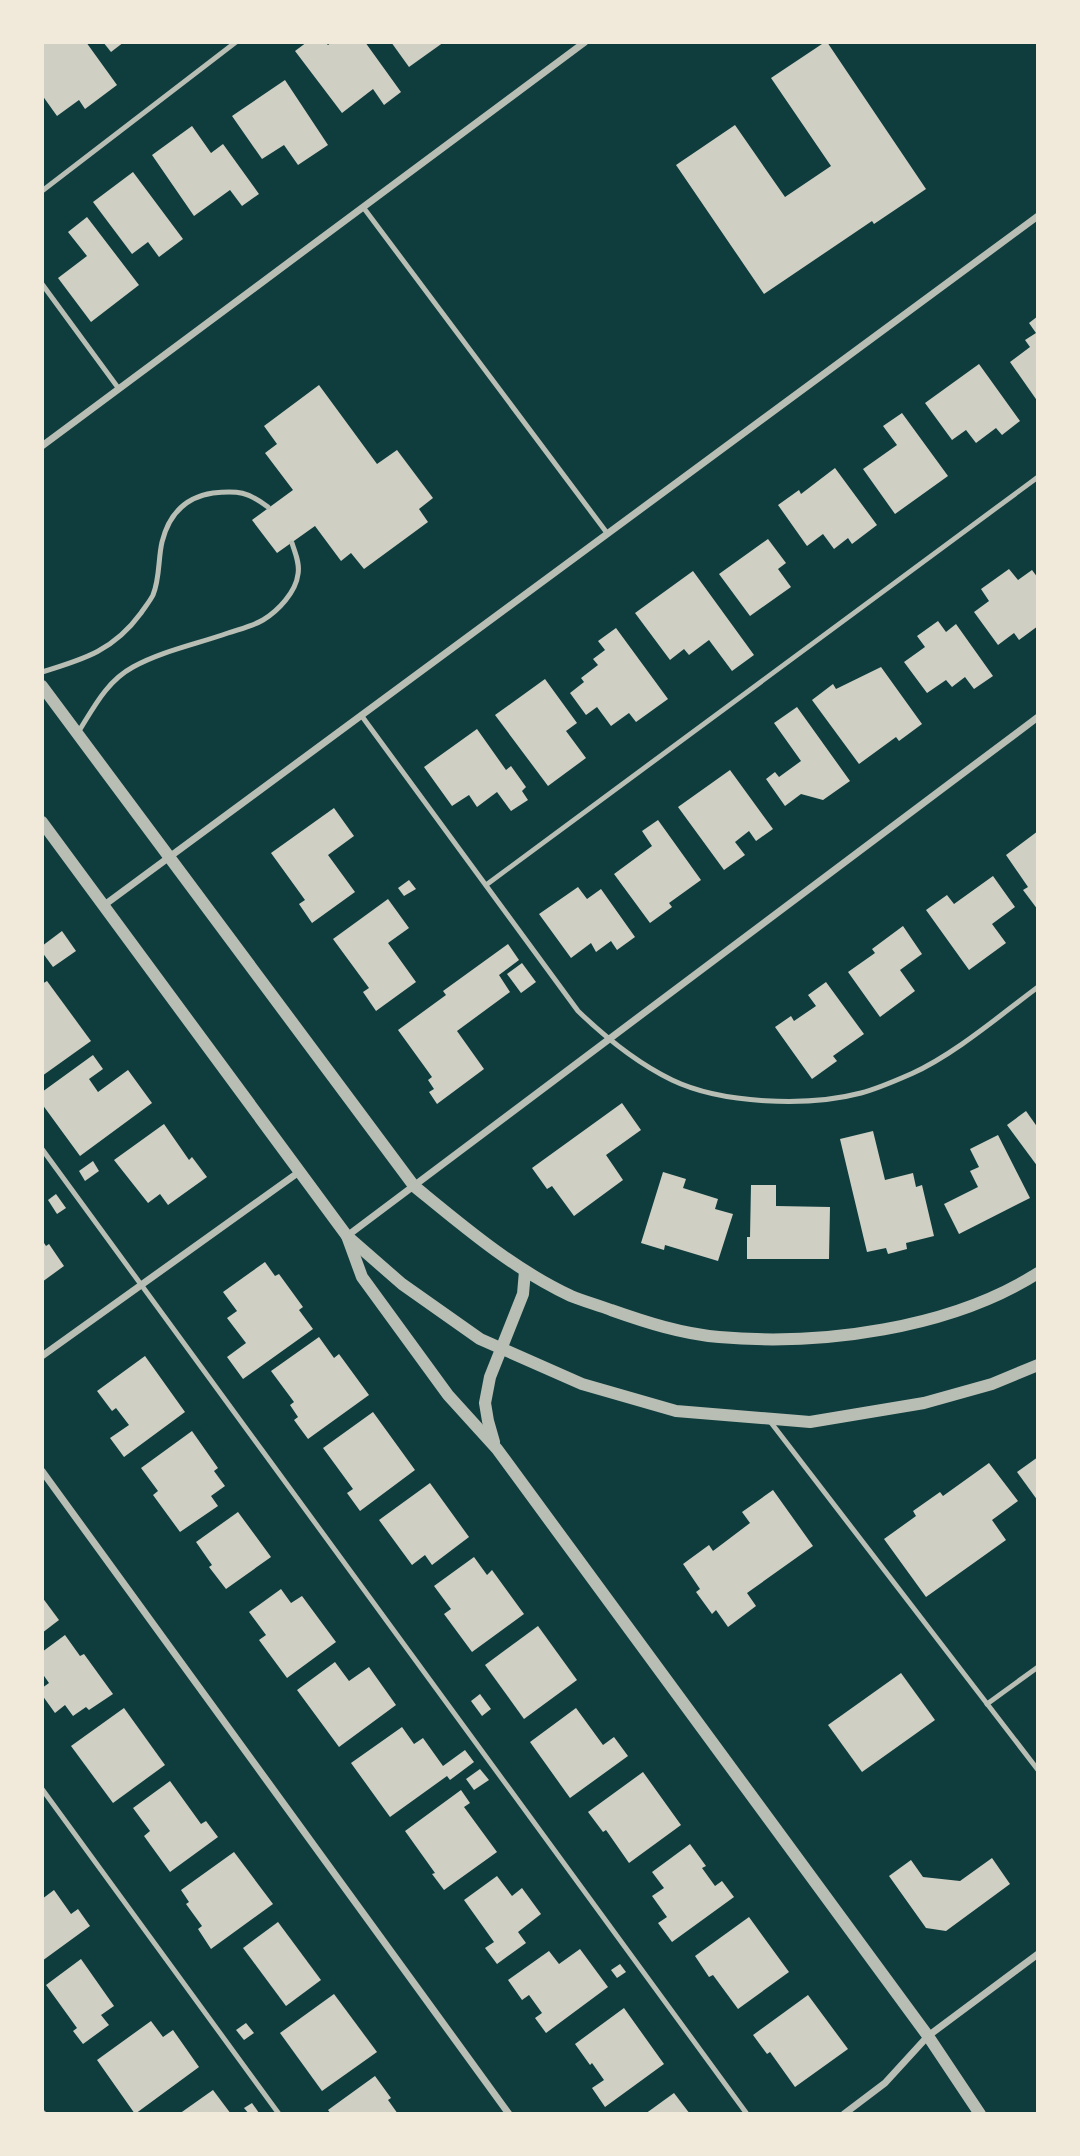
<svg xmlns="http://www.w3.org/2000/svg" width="1080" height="2156" viewBox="0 0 1080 2156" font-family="'IBM Plex Sans',sans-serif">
  <rect width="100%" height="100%" fill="#0f3d3e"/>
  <g fill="#cfcfc3">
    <path d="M42 42H86L117 85 85 109 79 100 57 116 42 95Z"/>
    <path d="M103 42H124L111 52Z"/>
    <path d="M307 42H325L328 45 332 42H365L401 92 384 105 373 89 342 113 295 51Z"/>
    <path d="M391 42H444L409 67Z"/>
    <path d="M825 42H827L926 189 874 224 872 221 764 294 676 165 735 125 785 197 831 166 771 78Z"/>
    <path d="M285 80 328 145 298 165 284 145 262 159 232 116Z"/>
    <path d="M192 126 211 153 223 144 259 194 242 206 230 190 194 216 152 155Z"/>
    <path d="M133 172 183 239 159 257 148 242 132 254 93 202Z"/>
    <path d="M87 217 139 285 91 322 58 278 87 256 68 232Z"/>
    <path d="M1038 316V402L1010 362 1030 347 1025 340 1036 333 1029 323Z"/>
    <path d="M979 364 1020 421 1002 435 996 428 976 443 966 430 952 440 925 403Z"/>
    <path d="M319 385 377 464 397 450 433 498 419 509 428 522 364 569 351 553 341 561 315 526 277 553 252 520 293 490 265 453 277 444 264 426Z"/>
    <path d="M902 413 948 476 895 514 863 469 897 445 883 426Z"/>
    <path d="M835 468 877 525 852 544 848 538 834 549 823 534 807 546 778 505 799 490 801 494Z"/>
    <path d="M768 539 786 563 778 569 791 587 750 616 719 574Z"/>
    <path d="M1009 569 1018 580 1032 570 1038 578V626L1019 640 1014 633 998 645 974 612 989 601 981 589Z"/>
    <path d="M693 571 754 655 732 671 709 640 689 655 684 649 670 660 635 613Z"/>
    <path d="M938 621 946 632 956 624 993 676 974 689 965 677 952 687 946 680 927 693 904 662 925 647 917 636Z"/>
    <path d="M616 628 668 699 636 722 629 713 611 726 597 707 586 715 570 693 584 682 581 678 598 665 593 659 605 650 598 641Z"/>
    <path d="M881 667 922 724 899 741 896 737 859 764 812 700 833 684 836 689Z"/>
    <path d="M545 679 577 723 566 731 586 758 548 786 495 715Z"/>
    <path d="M797 707 850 781 823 800 801 794 785 806 766 779 775 772 779 777 801 761 774 723Z"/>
    <path d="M477 729 506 770 511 766 526 787 522 791 528 800 511 811 497 792 477 807 469 795 452 806 424 767Z"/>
    <path d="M730 770 773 829 756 841 749 831 735 842 745 855 724 870 678 807Z"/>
    <path d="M334 808 354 836 328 855 355 892 312 923 299 904 305 900 271 853Z"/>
    <path d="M658 820 701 880 669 903 672 907 650 923 614 874 652 846 642 831Z"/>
    <path d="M1038 831V910L1023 890 1028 887 1006 855Z"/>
    <path d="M993 876 1015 907 992 924 1006 943 969 970 926 910 947 895 954 904Z"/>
    <path d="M409 880 416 889 404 896 398 888Z"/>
    <path d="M578 887 587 899 601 889 635 937 617 950 611 941 596 952 591 943 571 958 539 914Z"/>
    <path d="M388 899 409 928 388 943 416 982 376 1011 363 992 369 988 333 939Z"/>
    <path d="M903 926 922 954 900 970 915 991 880 1017 848 972 875 953 872 949Z"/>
    <path d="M62 931 76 951 53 967 42 952V946Z"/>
    <path d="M508 944 519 960 499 975 510 992 457 1031 484 1069 437 1104 429 1092 434 1089 428 1080 432 1077 398 1030 446 995 443 991Z"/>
    <path d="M522 963 536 982 521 993 507 974Z"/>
    <path d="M47 981 91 1041 42 1076V984Z"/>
    <path d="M826 982 864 1034 833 1056 837 1061 812 1079 775 1027 791 1016 794 1021 816 1006 808 995Z"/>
    <path d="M93 1055 103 1069 89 1079 98 1092 128 1070 152 1103 80 1156 42 1104V1092Z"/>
    <path d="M622 1103 641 1130 606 1155 623 1180 574 1216 552 1186 547 1189 532 1168Z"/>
    <path d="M1026 1111 1038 1128V1167L1007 1125Z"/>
    <path d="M164 1124 189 1160 192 1157 207 1177 168 1205 160 1194 148 1203 114 1160Z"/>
    <path d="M873 1131 885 1180 913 1173 916 1187 922 1185 934 1236 906 1243 907 1249 888 1254 886 1248 867 1252 840 1139Z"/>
    <path d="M998 1135 1030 1198 959 1234 944 1204 978 1187 970 1171 979 1167 970 1149Z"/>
    <path d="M93 1161 99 1171 85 1181 79 1171Z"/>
    <path d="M663 1172 686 1179 683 1188 718 1199 715 1209 733 1214 718 1261 665 1245 664 1250 641 1243Z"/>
    <path d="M751 1185H776V1206L830 1207 829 1259H747V1237H750Z"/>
    <path d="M56 1194 66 1208 57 1214 48 1200Z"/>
    <path d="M42 1240 46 1246 49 1244 64 1266 42 1282Z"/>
    <path d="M265 1262 275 1276 279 1274 303 1307 299 1310 313 1329 243 1379 227 1357 246 1343 227 1318 237 1311 223 1292Z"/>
    <path d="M319 1337 334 1358 339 1354 369 1395 308 1439 294 1420 298 1417 290 1405 294 1402 271 1371Z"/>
    <path d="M145 1356 185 1412 124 1457 110 1438 129 1425 116 1408 112 1411 97 1391Z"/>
    <path d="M373 1412 415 1470 360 1511 347 1493 353 1489 323 1448Z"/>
    <path d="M192 1431 218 1468 214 1471 225 1486 211 1496 218 1506 180 1532 153 1495 158 1491 141 1468Z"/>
    <path d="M1038 1457V1501L1017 1472Z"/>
    <path d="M989 1463 1018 1501 992 1520 1006 1540 926 1597 884 1539 916 1516 913 1511 940 1492 943 1496Z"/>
    <path d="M430 1483 469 1537 432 1565 425 1555 412 1565 379 1520Z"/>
    <path d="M773 1490 813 1546 747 1593 756 1606 728 1627 716 1610 712 1614 696 1592 700 1589 683 1564 709 1545 713 1551 750 1523 742 1512Z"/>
    <path d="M238 1512 271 1557 226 1589 209 1567 212 1565 196 1542Z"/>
    <path d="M474 1557 487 1575 492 1570 524 1614 472 1652 444 1614 451 1609 434 1586Z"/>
    <path d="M281 1589 291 1603 302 1596 336 1642 287 1678 259 1640 266 1635 249 1612Z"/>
    <path d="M42 1597 59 1620 42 1633Z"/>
    <path d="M538 1626 577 1680 524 1719 485 1665Z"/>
    <path d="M65 1635 80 1656 84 1654 113 1694 89 1710 86 1707 73 1716 65 1705 55 1713 42 1695V1688L49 1683 42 1673V1652Z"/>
    <path d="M335 1662 349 1681 369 1667 396 1705 339 1747 297 1690Z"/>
    <path d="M901 1673 935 1720 862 1772 828 1725Z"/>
    <path d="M480 1694 491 1709 482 1716 471 1701Z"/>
    <path d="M124 1708 165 1765 113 1803 71 1746Z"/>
    <path d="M576 1708 603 1745 614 1737 628 1756 570 1798 530 1742Z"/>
    <path d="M402 1727 414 1744 423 1738 443 1766 465 1750 474 1762 450 1780 447 1776 390 1817 351 1763Z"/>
    <path d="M480 1769 489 1780 474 1790 466 1779Z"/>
    <path d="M643 1772 681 1825 629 1863 606 1830 603 1832 588 1812Z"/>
    <path d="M170 1781 201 1824 206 1821 218 1837 170 1872 144 1836 150 1831 133 1808Z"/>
    <path d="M461 1790 470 1803 464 1807 497 1852 444 1890 432 1874 435 1873 405 1831Z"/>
    <path d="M690 1844 706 1866 702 1868 715 1886 722 1881 734 1897 672 1942 658 1923 667 1917 652 1896 664 1888 652 1872Z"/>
    <path d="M234 1852 273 1904 211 1949 198 1929 202 1926 186 1904 189 1902 181 1890Z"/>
    <path d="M992 1858 1010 1884 946 1931 926 1928 889 1876 911 1860 923 1877 960 1881Z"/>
    <path d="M497 1876 512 1896 522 1888 541 1914 518 1932 526 1943 497 1964 485 1948 494 1942 464 1900Z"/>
    <path d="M54 1890 71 1914 78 1909 90 1926 42 1961V1899Z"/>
    <path d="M749 1917 789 1972 738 2009 713 1975 709 1977 695 1956Z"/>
    <path d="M278 1922 321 1980 286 2006 243 1948Z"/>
    <path d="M580 1949 608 1987 546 2033 535 2018 542 2013 529 1995 522 2000 508 1980 549 1951 559 1964Z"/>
    <path d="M81 1959 114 2006 101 2015 109 2025 83 2044 73 2031 77 2028 46 1985Z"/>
    <path d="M620 1964 626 1972 617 1978 611 1970Z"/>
    <path d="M334 1994 377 2052 322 2091 280 2033Z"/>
    <path d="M808 1995 848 2049 795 2087 770 2052 767 2054 753 2035Z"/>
    <path d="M624 2008 664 2064 605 2107 592 2088 604 2080 592 2063 590 2065 575 2044Z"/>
    <path d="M151 2021 163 2037 173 2030 199 2067 135 2114 97 2060Z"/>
    <path d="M246 2023 254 2033 244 2040 236 2030Z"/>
    <path d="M375 2076 391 2098 388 2100 398 2114H331L328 2110Z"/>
    <path d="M213 2090 231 2114H179Z"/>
    <path d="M674 2093 690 2114H645Z"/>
    <path d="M252 2103 259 2113 257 2114H249L244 2108Z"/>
  </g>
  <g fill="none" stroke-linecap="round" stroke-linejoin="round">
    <g stroke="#b8beb3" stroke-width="5">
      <path d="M42 191 236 42"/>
      <path d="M363 207 607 533"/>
      <path d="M42 284 119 389"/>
      <path d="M42 672C85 659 114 650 141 613 145 607 150 601 153 595 160 578 158 559 162 542 169 514 186 497 213 493 238 490 248 492 268 507"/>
      <path d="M361 715 578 1011C606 1038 637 1063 672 1080 722 1104 808 1107 861 1093 877 1089 895 1081 911 1074 955 1054 999 1016 1038 987"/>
      <path d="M79 731C94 707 107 681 133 667 162 651 197 644 228 633 240 629 253 626 263 620 278 611 296 592 298 574 300 563 295 553 292 543"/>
      <path d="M486 885 1038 477"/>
      <path d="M42 1149 747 2114"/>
      <path d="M769 1420 1038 1770"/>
      <path d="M987 1704 1038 1667"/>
      <path d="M42 1789 279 2114"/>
    </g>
    <g stroke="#b8beb3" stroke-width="7">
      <path d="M42 446 585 42"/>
      <path d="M103 906 1038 216"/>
      <path d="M347 1236 1038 717"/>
      <path d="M42 1356 299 1172"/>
      <path d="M42 1471 509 2114"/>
      <path d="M42 2113 43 2114"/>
      <path d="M844 2114 885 2083 928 2036 1038 1954"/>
    </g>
    <g stroke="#b8beb3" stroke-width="12">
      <path d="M42 686 414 1186C463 1226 513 1269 571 1296 583 1301 598 1305 611 1310 645 1322 682 1334 719 1337 821 1346 950 1329 1038 1273"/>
      <path d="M42 822 347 1236 362 1277 448 1395 497 1449 928 2036 980 2114"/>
      <path d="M347 1236 402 1284 480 1339 582 1384 676 1411 810 1422 924 1403 992 1384 1038 1365"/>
      <path d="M494 1442 488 1421 485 1403 490 1377 523 1294 525 1271"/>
    </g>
  </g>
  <rect width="1080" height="2156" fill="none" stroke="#f1e9da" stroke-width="88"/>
</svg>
